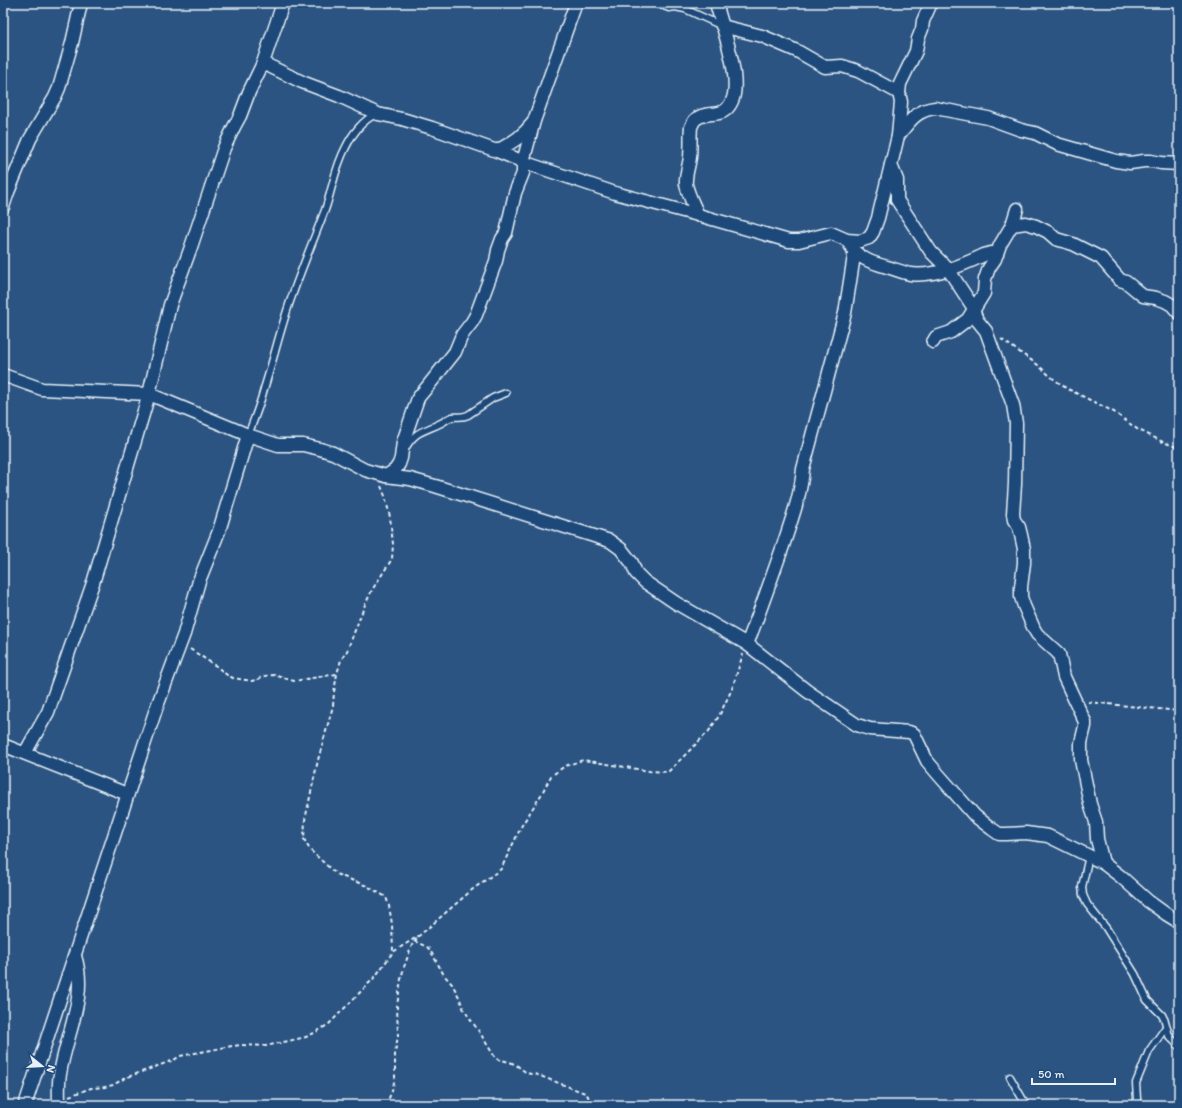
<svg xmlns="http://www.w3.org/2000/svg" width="1182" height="1108" viewBox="0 0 1182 1108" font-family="Itim,sans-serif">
  <rect width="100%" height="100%" fill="#2b5482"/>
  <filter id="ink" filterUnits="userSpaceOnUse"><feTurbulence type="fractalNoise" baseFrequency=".025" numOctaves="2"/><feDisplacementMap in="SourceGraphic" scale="8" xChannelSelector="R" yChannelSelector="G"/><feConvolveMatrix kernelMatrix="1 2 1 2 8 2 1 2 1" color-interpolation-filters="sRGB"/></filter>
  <g filter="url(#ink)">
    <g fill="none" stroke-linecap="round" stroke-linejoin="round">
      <g stroke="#e8f1f8" stroke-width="9">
        <g id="lane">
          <path d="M656 3 669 8 675 7 685 9 722 26"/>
          <path d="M248 435C254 420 260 404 264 389 274 358 281 326 292 296 302 267 314 239 325 210 332 190 335 167 346 147 352 134 363 120 376 114"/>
          <path d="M405 449C415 430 424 432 441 423 445 421 448 418 452 417 458 416 462 418 468 415L493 398 506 393"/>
          <path d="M1089 856 1082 887 1083 895 1087 904 1106 928 1135 974 1147 1000 1162 1015 1165 1021 1169 1036 1179 1046"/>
          <path d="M1010 1077 1026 1105"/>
          <path d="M1136 1105 1137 1099 1136 1083 1149 1051 1166 1027"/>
        </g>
      </g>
      <g stroke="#e8f1f8" stroke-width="15">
        <g id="street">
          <path d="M722 26 762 36 797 51 825 67 842 66 858 71 899 93"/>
          <path d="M263 63 302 82 339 96 378 114 402 119 432 128 497 151 529 164 615 193 698 215 789 241H799L831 233 847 240 860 241 869 238 873 232 878 218 898 136 901 102 899 93 900 84 916 51 918 39 922 29 923 21 931 3"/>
          <path d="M898 136C909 122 916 110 935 108L988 118 1021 130 1035 133 1057 144 1116 161 1130 163 1144 161H1151L1161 163 1179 164"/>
          <path d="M497 151C512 142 521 138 532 124"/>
          <path d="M891 165 897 180V200L931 252 948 269 973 307V310L977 320 986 331 990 342 1013 405 1016 423 1015 484 1013 514 1014 520 1019 527 1021 535 1024 549V563L1021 587V597L1024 606 1034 629 1037 634 1059 654 1064 677 1085 722V726L1081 743V760L1090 804 1096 822 1097 839 1103 863"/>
          <path d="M3 207 8 192 30 139 55 97 59 88 72 43 81 3"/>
          <path d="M698 215C694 205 688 195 686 184 685 176 689 166 690 157 691 148 690 134 691 127 692 125 694 120 696 119 708 109 723 121 732 101 742 79 722 26 716 3"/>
          <path d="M1012 225 1026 223 1036 226 1048 232 1056 239 1073 244 1101 258 1120 280 1126 282 1131 286 1143 296 1156 298 1165 301 1172 305 1179 313"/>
          <path d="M854 251C863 260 874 263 887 267 894 269 902 272 910 274 935 277 963 265 984 255L991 253 997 254"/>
          <path d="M933 342 936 337 951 332 968 319 984 293 985 279 989 268 995 259 1000 245 1012 225 1017 209"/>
          <path d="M3 375 42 389 149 394 248 435 278 445H303L320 449 333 453 365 470 386 476 410 479 435 486 610 541 621 549 632 563 636 573 645 582 676 603 747 644 807 691 857 725 870 729 909 732 914 734 927 761 938 774 975 816 992 829 999 834H1006L1026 833 1048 836 1089 856 1103 863 1120 876 1148 901 1166 914 1179 922"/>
          <path d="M386 476 395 470 399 464 401 458 403 442 418 398 428 386 455 352 462 335 472 322 476 315 496 261 498 250 502 239 506 233 515 193 523 173V162L534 121 576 3"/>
          <path d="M747 644C760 612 771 579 783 546 791 521 801 495 803 469L845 313 854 256V251L847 240"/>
          <path d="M3 745 127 794"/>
          <path d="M25 753 48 712 93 583 149 394 170 305 191 247 224 148 234 127 240 116 249 92 263 63 283 3"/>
          <path d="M25 1105 156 709 184 634 199 581 219 531 248 435"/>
          <path d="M59 1105C59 1095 58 1084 60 1074 66 1034 88 997 75 956"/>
        </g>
      </g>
      <g stroke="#e8f1f8" stroke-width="2" stroke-dasharray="4 3" stroke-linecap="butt">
        <path d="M1001 339 1038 365 1051 377 1066 388 1114 412 1137 429 1163 442 1179 448"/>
        <path d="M381 486 385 496 390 517 393 544 392 559 372 590 364 607 347 651 341 660 337 674 334 692 333 706 318 760 305 820 304 839 310 850 336 874 367 886 386 897 389 906 392 924 393 952"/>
        <path d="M190 649 216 666 227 675 233 678 252 681 256 680 265 676 274 675 294 681 337 674"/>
        <path d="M1088 702 1179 711"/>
        <path d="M414 941 427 947 430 950 444 975 452 984 459 997 464 1010 480 1033 496 1059C501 1060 507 1061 512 1063 522 1067 524 1075 535 1074L585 1093 588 1096 590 1105"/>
        <path d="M69 1096 91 1088 105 1087 113 1085 125 1078 174 1060 180 1056 232 1046 242 1045 266 1046 306 1037 316 1032 329 1024 375 977 393 952 420 935 473 889 501 869 522 825 541 795 551 776 565 766 583 760 649 771 668 772 709 731 719 716 732 689 743 654"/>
        <path d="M386 1105 392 1091 395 1078V1053L398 1036 397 1006 401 979 404 967 412 945 418 937"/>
      </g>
      <use href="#lane" stroke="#1f4a7a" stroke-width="6"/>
      <use href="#street" stroke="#1f4a7a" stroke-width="12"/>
    </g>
  </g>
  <rect width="1182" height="1108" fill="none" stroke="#1f4a7a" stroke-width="16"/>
  <rect x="8" y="8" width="1166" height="1092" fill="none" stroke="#e8f1f8" stroke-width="1.5" filter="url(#ink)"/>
  <g transform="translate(42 1066) rotate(108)" stroke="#1f4a7a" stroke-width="3" paint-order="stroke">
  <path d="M0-3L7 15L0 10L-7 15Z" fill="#e8f1f8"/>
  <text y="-6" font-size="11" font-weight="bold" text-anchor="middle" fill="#e8f1f8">N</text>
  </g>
  <path d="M1032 1078v6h83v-6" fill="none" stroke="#e8f1f8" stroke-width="2"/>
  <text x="1038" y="1078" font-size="12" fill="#e8f1f8" stroke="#1f4a7a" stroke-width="3" paint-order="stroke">50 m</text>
</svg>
